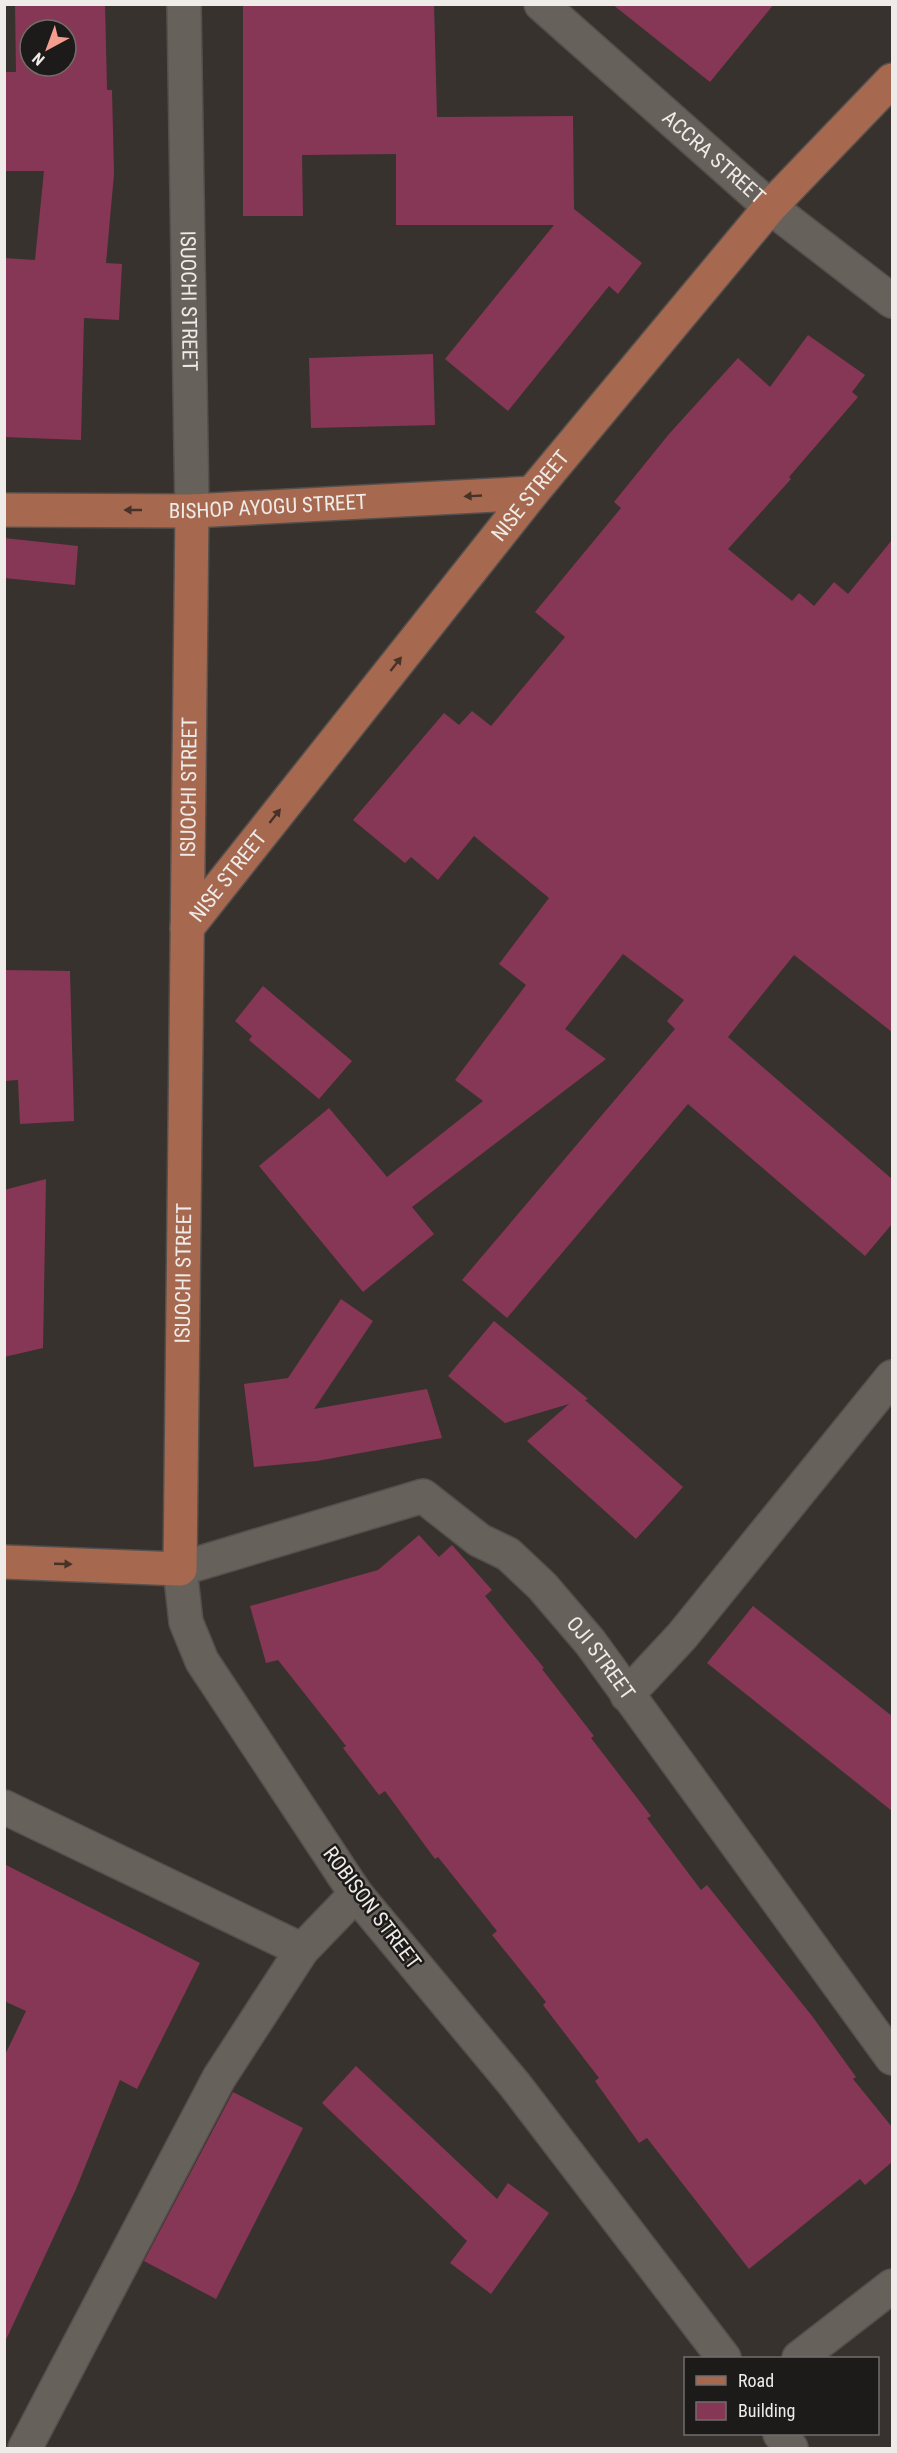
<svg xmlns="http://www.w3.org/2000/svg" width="897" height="2453" viewBox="0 0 897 2453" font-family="'Roboto Condensed',sans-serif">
  <rect width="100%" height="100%" fill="#38322e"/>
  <g fill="#863755" fill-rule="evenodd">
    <path d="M15 4H105L107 90H112L114 174 106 263 122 264 119 320 84 318 81 440 4 437V258L35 260 44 171H4V72H16ZM30 30H66V66H30Z"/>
    <path d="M243 4H434L437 117 573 116 574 209 642 263 618 294 609 286 508 411 445 359 554 225H396V154L302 155 303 216H243Z"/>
    <path d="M612 4H774L710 82Z"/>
    <path d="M808 335 865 375 852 392 858 397 789 477 791 479 728 549 792 601 799 593 814 606 834 582 848 594 892 540V1032L794 955 728 1037 892 1179V1224L865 1256 688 1104 507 1318 462 1280 675 1029 667 1021 684 1000 623 954 565 1029 606 1059 412 1207 434 1234 363 1292 259 1166 329 1108 387 1177 483 1101 455 1080 526 985 499 964 549 898 474 836 438 880 411 857 405 863 353 820 444 713 459 725 472 711 491 726 565 637 535 612 621 508 614 502 669 434 738 358 770 387Z"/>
    <path d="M433 354 435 425 311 428 309 358Z"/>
    <path d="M4 538 78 546 75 585 4 578Z"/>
    <path d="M4 970 70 971 74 1121 20 1124 18 1080 4 1081Z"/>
    <path d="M263 986 352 1061 319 1099 249 1040 252 1036 235 1021Z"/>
    <path d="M46 1179 43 1348 4 1357V1190Z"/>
    <path d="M341 1299 373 1321 314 1409 427 1389 442 1438 317 1461 254 1467 244 1384 288 1378Z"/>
    <path d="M494 1321 588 1399 585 1400 683 1487 636 1539 527 1441 569 1404 505 1423 448 1376Z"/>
    <path d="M419 1535 439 1557 452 1545 492 1590 485 1596 544 1668 542 1669 594 1736 591 1738 651 1816 647 1818 701 1890 707 1885 812 2016 856 2077 853 2079 892 2127V2162L865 2185 860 2179 749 2269 647 2138 639 2143 595 2081 599 2078 543 2005 546 2002 492 1935 497 1931 438 1857 435 1859 385 1791 379 1795 343 1748 346 1746 278 1660 266 1663 250 1606 378 1570Z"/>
    <path d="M753 1606 892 1716V1811L707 1663Z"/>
    <path d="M4 1864 200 1963 137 2089 120 2080 76 2189 4 2344V2057L26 2011 4 2001Z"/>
    <path d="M356 2066 497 2199 508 2183 549 2213 491 2294 450 2263 467 2241 322 2103Z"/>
    <path d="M233 2092 303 2128 216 2299 144 2261Z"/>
  </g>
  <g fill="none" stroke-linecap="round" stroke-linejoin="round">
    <g stroke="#55504d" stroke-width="36">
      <g id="minor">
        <path id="s1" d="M184 4 192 511"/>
        <path id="s2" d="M541 4 770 207 892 301"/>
        <path d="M627 1695 682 1636 892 1377"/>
        <path d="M4 1807 302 1950"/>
        <path id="s3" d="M724 2358 515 2085 356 1894 202 1661 186 1622 180 1569 423 1496 479 1540 508 1554 542 1586 590 1642 892 2058"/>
        <path d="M799 2358 892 2286"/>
        <path d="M780 2434 791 2448"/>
        <path d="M25 2448 219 2078 302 1950 356 1894"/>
      </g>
    </g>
    <g stroke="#55504d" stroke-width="36">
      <g id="major">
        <path id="s4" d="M4 510 192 511 532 493"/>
        <path id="s5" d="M187 928 532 493 770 207 892 80"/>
        <path id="s6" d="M4 1562 180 1569 192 511"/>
      </g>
    </g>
    <use href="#minor" stroke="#67615c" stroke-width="33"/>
    <use href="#major" stroke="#a6694f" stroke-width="33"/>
  </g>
  <defs><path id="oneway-solid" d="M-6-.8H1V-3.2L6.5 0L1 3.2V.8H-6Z" transform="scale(1.5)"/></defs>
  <g fill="#463229">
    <use href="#oneway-solid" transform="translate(473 496) rotate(177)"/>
    <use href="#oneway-solid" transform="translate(133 510) rotate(-180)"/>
    <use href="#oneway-solid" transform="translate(396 664) rotate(-52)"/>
    <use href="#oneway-solid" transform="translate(275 816) rotate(-52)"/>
    <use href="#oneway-solid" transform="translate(63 1564) rotate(2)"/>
  </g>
  <g text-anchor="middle" stroke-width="5" stroke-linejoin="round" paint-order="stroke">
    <g font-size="21" fill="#eeebe8" stroke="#1d1b19">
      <text dy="7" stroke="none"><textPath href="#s2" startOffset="231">ACCRA STREET</textPath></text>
      <text dy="7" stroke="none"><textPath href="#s1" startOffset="297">ISUOCHI STREET</textPath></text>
      <text dy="7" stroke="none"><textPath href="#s5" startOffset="552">NISE STREET</textPath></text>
      <text dy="7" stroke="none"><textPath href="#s4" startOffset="264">BISHOP AYOGU STREET</textPath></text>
      <text dy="7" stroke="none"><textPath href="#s6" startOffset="958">ISUOCHI STREET</textPath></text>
      <text dy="7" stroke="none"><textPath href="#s5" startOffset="66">NISE STREET</textPath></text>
      <text dy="7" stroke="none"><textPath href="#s6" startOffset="472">ISUOCHI STREET</textPath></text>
      <text dy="7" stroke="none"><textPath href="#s3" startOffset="1464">OJI STREET</textPath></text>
      <text transform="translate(372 1908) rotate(53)" y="7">ROBISON STREET</text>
    </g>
  </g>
  <rect width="897" height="2453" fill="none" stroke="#eeebe8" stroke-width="12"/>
  <rect x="684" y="2357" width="195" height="78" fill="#1d1b19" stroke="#716e6c" stroke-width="1.5"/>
  <rect x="696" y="2376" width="30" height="9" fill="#a6694f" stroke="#716e6c" stroke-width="1.5"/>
  <text x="738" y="2387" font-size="18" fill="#eeebe8">Road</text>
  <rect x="696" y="2402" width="30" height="18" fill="#863755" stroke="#716e6c" stroke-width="1.5"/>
  <text x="738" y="2417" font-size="18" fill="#eeebe8">Building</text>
  <g transform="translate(48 48) rotate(221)"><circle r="28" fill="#1d1b19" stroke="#716e6c" stroke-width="1.5"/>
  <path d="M0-4.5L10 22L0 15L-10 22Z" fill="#f59d8f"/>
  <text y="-9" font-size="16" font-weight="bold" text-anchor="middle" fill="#eeebe8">N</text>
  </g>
</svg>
